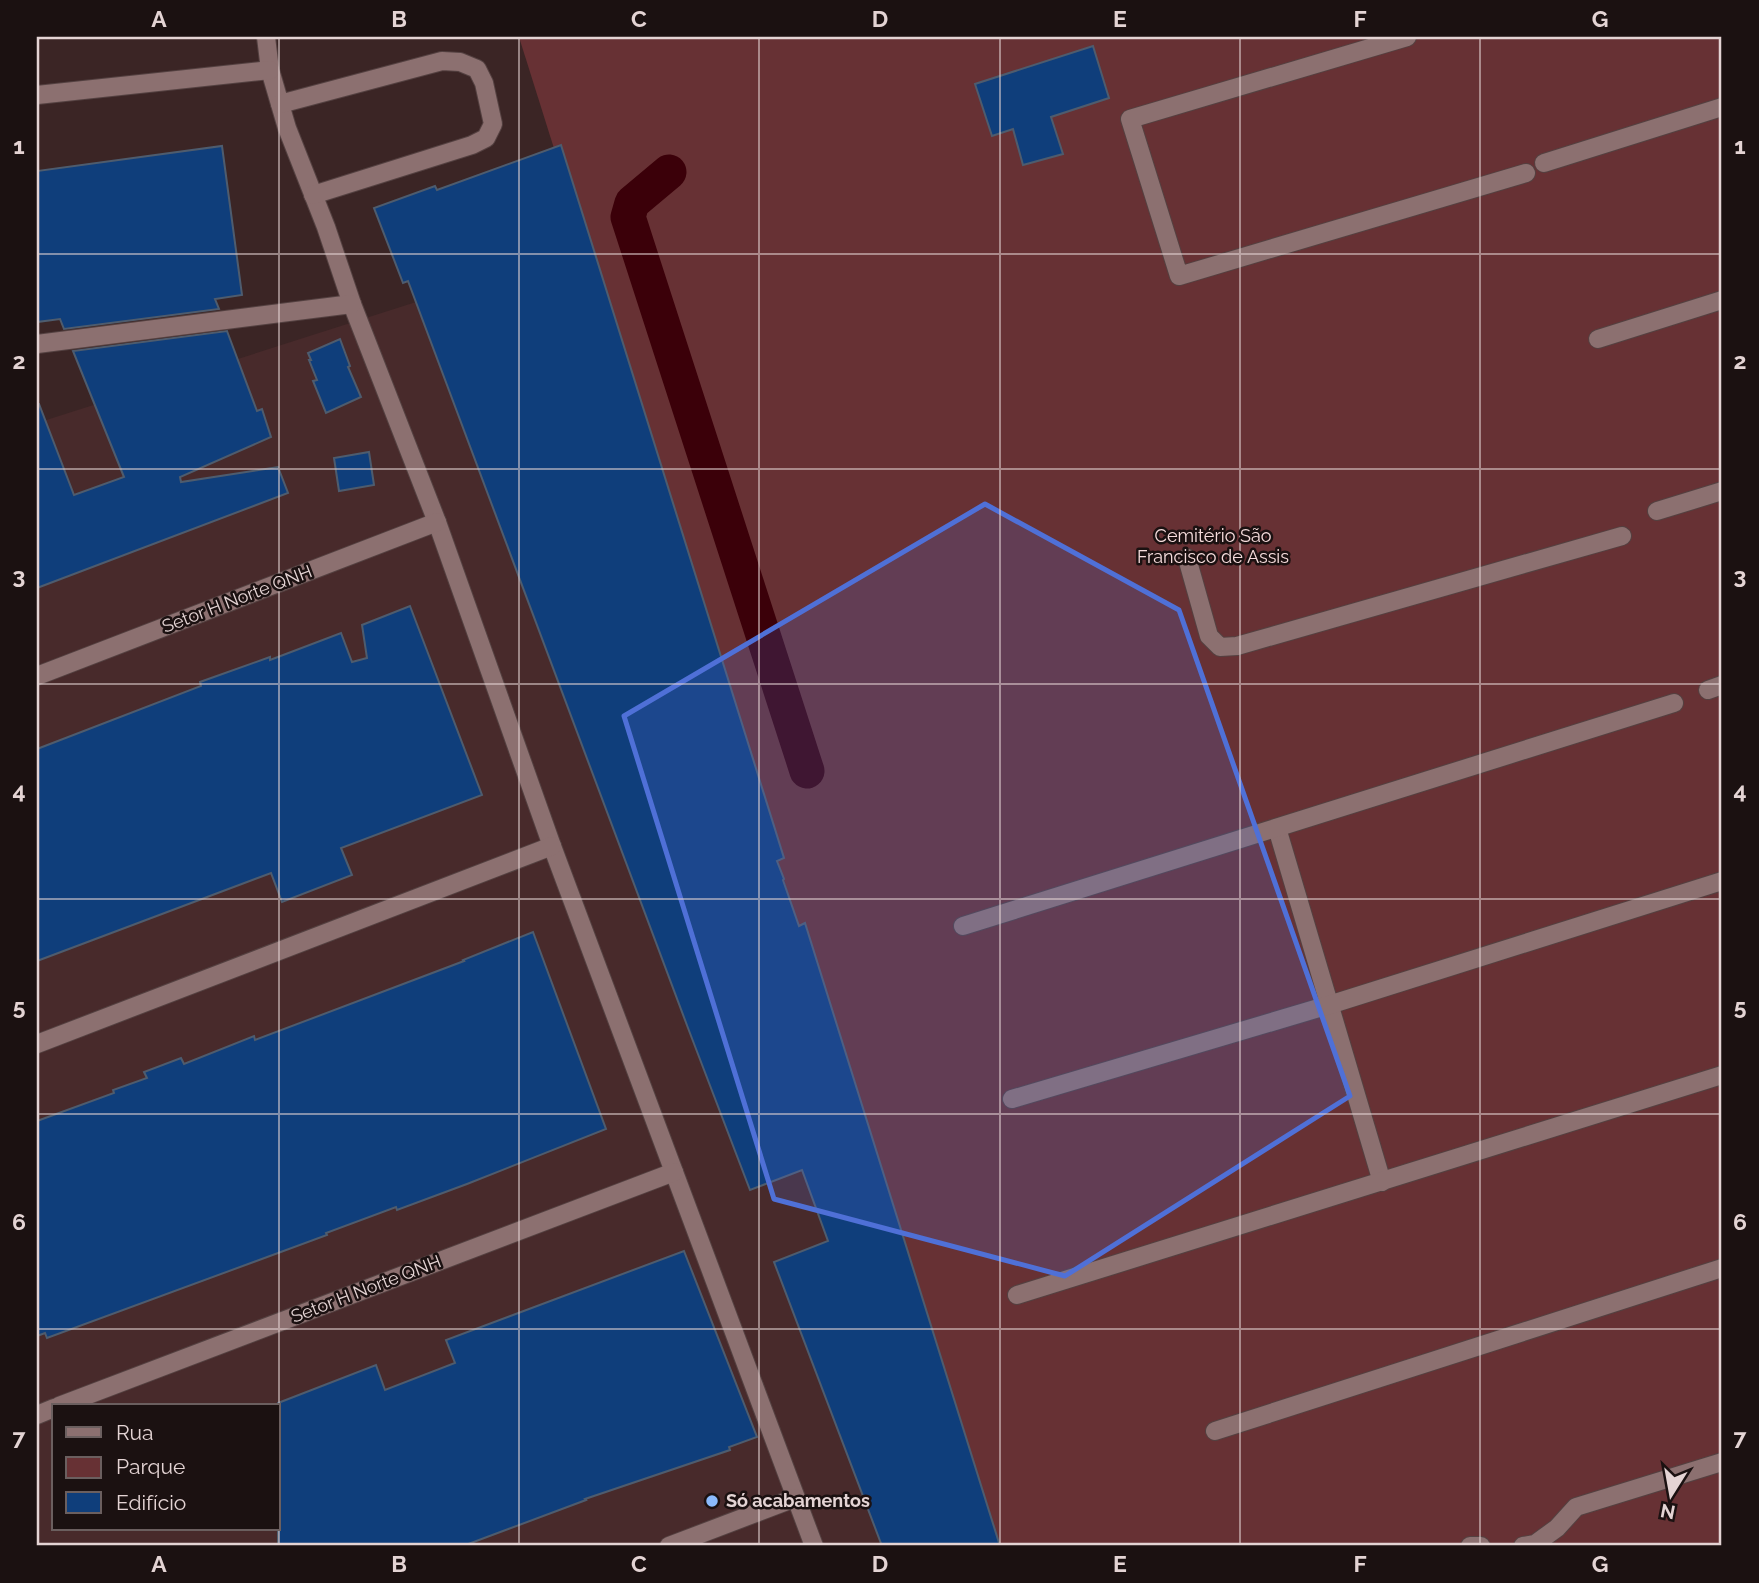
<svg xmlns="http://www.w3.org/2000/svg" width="1759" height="1583" viewBox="0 0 1759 1583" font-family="Raleway,sans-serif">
  <rect width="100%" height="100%" fill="#3b2525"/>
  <path fill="#482a2b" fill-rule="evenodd" d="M573 252 954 1546H37V423ZM54 1406H278V1529H54Z"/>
  <path fill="#673134" d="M519 37H1722V1546H993Z"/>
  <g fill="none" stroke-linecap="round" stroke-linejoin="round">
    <path stroke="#3b0009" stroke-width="35" d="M669 172 632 203 628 217 807 771"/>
  </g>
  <g fill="#0f3e7b" stroke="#4e5c6e" stroke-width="2">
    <path d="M1093 46 1109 98 1051 117 1063 154 1023 165 1013 129 992 136 975 84Z"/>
    <path d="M561 145 784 858 777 861 784 879 783 880 799 926 805 923 1000 1546H882L774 1262 828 1241 802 1170 750 1190 688 1028 408 281 403 283 374 208 435 186 437 190Z"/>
    <path d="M222 146 242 295 215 299 219 309 64 329 60 319 37 322V171Z"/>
    <path d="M227 331 257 411 262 409 271 437 180 477 181 482 278 467 288 493 37 588V404H39L74 495 124 477 73 351Z"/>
    <path d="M340 339 350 366 348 367 361 397 326 413 313 381 317 380 309 360H311L308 353Z"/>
    <path d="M369 452 374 485 339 491 334 458Z"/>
    <path d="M410 606 482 795 341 848 352 875 282 902 271 873 37 961V749L201 686 200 682 270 657V660L341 633 352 662 367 658 362 625Z"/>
    <path d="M533 932 606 1129 467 1184 397 1210 396 1207 326 1233 327 1235 47 1338 45 1333 37 1336V1121L114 1093 113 1090 147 1078 144 1072 181 1058 184 1064 254 1036 255 1040 464 961 463 960Z"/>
    <path d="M684 1251 757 1437 729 1447 730 1450 585 1499 586 1500 463 1546H278V1403L376 1365 385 1390 455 1363 446 1340Z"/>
  </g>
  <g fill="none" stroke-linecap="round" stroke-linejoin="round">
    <g stroke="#544141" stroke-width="20">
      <g id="minor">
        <path d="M266 37 270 70 287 128 326 227 352 304 437 522 552 846 814 1546"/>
        <path d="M1407 37 1130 119 1179 276 1526 173"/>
        <path d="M37 95 270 70"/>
        <path d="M280 104 442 61 460 62 477 69 484 83 493 124 486 138 472 145 313 195"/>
        <path d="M1544 163 1722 107"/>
        <path d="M1598 339 1722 300"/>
        <path d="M37 344 352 304"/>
        <path d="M1657 511 1722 491"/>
        <path d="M1187 558 1209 636 1220 647 1237 646 1622 536"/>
        <path d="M37 676 437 522"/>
        <path d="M1708 690 1722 685"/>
        <path d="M1277 828 1382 1182"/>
        <path d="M963 926 1674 703"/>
        <path d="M37 1044 552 846"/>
        <path d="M1012 1099 1329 1005 1722 881"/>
        <path d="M1017 1295 1722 1075"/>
        <path d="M59 1406 674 1172"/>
        <path d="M37 1415 54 1408"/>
        <path d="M1215 1431 1722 1268"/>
        <path d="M669 1546 795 1498"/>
        <path d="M1470 1546H1481"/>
        <path d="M1523 1546 1535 1544 1557 1528 1576 1507 1722 1462"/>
      </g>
    </g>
    <use href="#minor" stroke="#8c7070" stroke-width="18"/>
  </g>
  <path fill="#4f70d7" fill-opacity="0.2" stroke="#4f70d7" stroke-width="5" stroke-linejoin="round" d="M985 504 1179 610 1350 1096 1065 1276 774 1199 624 716Z"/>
  <path fill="none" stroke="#e4d4d4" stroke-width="2" stroke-opacity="0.55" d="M279 37V1546M519 37V1546M759 37V1546M1000 37V1546M1240 37V1546M1480 37V1546M37 254H1722M37 469H1722M37 684H1722M37 899H1722M37 1114H1722M37 1329H1722"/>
  <circle fill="#8bbafc" stroke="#1b1111" stroke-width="2.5" cx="712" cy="1501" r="7"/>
  <g text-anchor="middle" stroke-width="5" stroke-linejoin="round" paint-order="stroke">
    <g font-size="18" fill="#f6dcdc" stroke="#1b1111">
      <text x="1213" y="542">Cemitério São<tspan x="1213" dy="21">Francisco de Assis</tspan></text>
    </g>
    <g font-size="18" fill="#e4d4d4" stroke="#1b1111">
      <text transform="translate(237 599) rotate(-21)" y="6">Setor H Norte QNH</text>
      <text transform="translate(366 1289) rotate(-21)" y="6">Setor H Norte QNH</text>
    </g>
    <g font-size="18" font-weight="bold" fill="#e4d4d4" stroke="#1b1111" text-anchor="start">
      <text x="726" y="1507">Só acabamentos</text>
    </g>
  </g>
  <rect width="1759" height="1583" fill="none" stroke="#1b1111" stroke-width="77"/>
  <rect x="52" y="1404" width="228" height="126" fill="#1b1111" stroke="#6b5f5f" stroke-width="2"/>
  <rect x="66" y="1427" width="35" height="10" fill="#8c7070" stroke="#6b5f5f" stroke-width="2"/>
  <text x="116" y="1440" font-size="21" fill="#e4d4d4">Rua</text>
  <rect x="66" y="1457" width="35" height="21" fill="#673134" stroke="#6b5f5f" stroke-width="2"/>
  <text x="116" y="1474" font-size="21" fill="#e4d4d4">Parque</text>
  <rect x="66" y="1492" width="35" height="21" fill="#0f3e7b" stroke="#6b5f5f" stroke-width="2"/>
  <text x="116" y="1510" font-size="21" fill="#e4d4d4">Edifício</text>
  <g transform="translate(1671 1495) rotate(191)" stroke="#1b1111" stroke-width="5" paint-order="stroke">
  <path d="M0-5L12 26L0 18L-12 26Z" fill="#e4d4d4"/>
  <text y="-10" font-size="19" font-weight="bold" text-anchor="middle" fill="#e4d4d4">N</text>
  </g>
  <rect x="38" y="38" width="1682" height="1506" fill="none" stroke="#e4d4d4" stroke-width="2.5"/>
  <g font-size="23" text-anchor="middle" font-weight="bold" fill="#e4d4d4">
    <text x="159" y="27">A</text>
    <text x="399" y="27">B</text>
    <text x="639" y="27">C</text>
    <text x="880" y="27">D</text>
    <text x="1120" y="27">E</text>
    <text x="1360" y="27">F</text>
    <text x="1600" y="27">G</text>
    <text x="19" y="154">1</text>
    <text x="1740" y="154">1</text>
    <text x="19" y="369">2</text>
    <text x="1740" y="369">2</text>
    <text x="19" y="584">3</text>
    <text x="1740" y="584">3</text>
    <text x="19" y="799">4</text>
    <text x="1740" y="799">4</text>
    <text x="19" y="1015">5</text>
    <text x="1740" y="1015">5</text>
    <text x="19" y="1230">6</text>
    <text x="1740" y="1230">6</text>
    <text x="19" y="1445">7</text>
    <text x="1740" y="1445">7</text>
    <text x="159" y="1572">A</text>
    <text x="399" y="1572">B</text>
    <text x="639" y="1572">C</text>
    <text x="880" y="1572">D</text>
    <text x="1120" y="1572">E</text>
    <text x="1360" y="1572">F</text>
    <text x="1600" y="1572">G</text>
  </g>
</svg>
